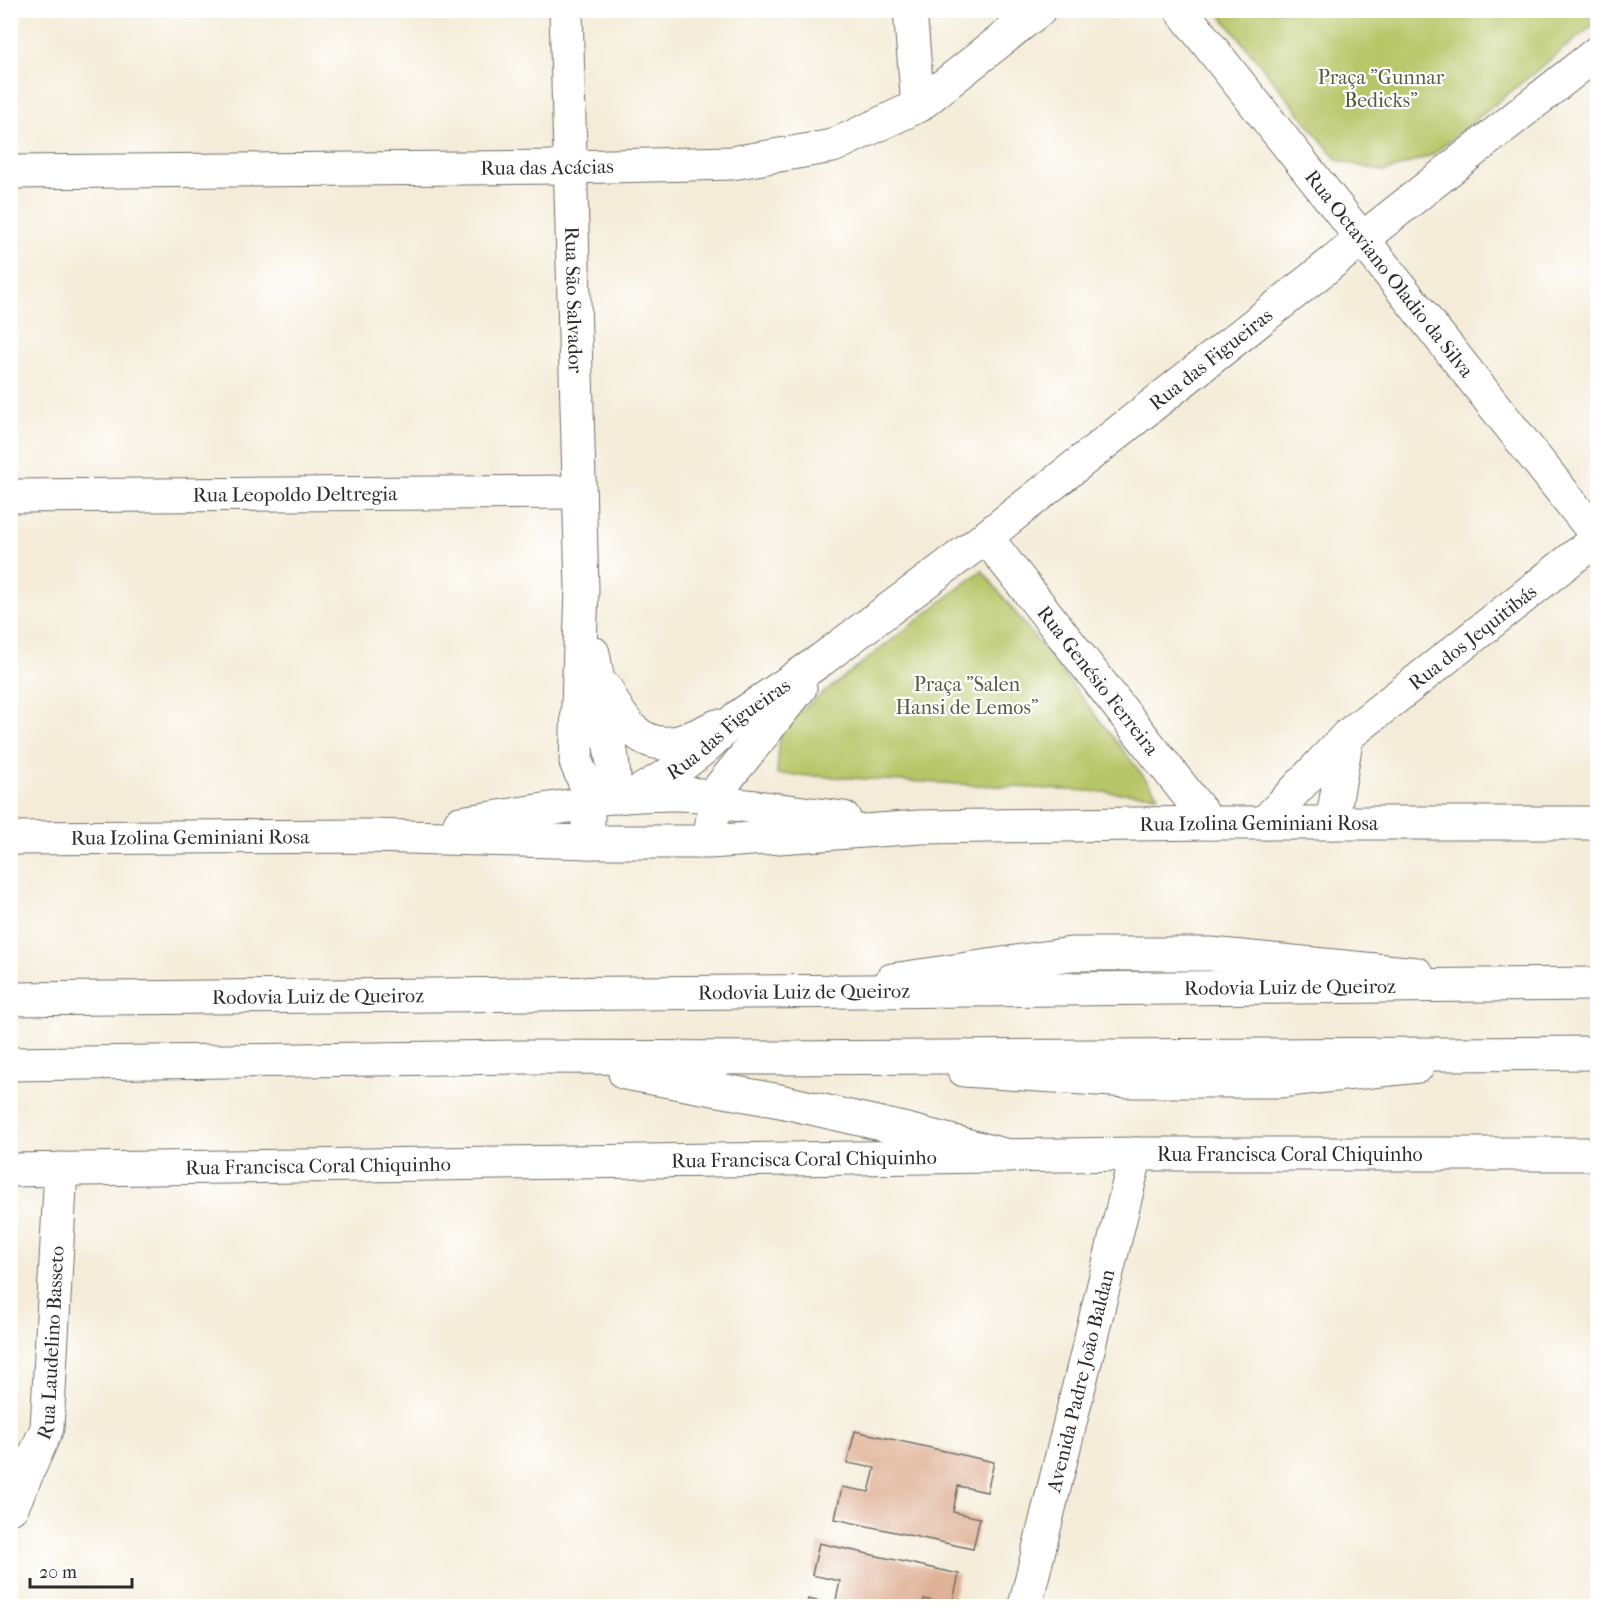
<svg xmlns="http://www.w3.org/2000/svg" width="1608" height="1617" viewBox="0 0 1608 1617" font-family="'IM FELL French Canon',serif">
  <rect width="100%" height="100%" fill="#fff"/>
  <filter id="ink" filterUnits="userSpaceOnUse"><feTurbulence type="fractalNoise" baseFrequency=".0167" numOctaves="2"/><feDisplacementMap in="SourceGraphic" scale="12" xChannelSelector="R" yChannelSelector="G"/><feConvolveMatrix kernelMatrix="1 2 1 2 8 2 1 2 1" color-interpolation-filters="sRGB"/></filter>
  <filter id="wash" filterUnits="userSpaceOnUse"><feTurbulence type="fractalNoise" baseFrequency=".008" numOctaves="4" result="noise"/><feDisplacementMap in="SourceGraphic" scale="24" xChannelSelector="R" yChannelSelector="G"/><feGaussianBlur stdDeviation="1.35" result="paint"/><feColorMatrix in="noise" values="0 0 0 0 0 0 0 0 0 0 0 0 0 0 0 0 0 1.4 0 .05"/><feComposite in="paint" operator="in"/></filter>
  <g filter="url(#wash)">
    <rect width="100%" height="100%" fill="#f4ecd8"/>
    <g fill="#b7c668" stroke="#71784a" stroke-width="1.5">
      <path d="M1597 10V22L1432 155 1384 172 1337 160 1217 11Z"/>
      <path d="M982 570 1158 795 777 774 780 727Z"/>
    </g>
    <g id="blocks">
      <g fill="#dfb095">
        <path d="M855 1431 994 1462 987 1492 958 1486 953 1512 980 1518 973 1549 835 1519 842 1487 869 1492 875 1468 847 1463Z"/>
        <path d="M819 1543 959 1574 952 1605 924 1599 922 1606H806L808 1599 835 1605 840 1581 812 1575Z"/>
      </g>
    </g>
  </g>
  <g filter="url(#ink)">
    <use href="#blocks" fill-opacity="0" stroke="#716f68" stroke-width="1.5"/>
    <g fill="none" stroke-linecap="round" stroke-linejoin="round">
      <g stroke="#716f68" stroke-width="35">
        <g id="minor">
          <path id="s1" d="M566 10 582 589 576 762 592 799"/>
          <path d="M910 10 918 106"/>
          <path id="s2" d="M1181 10 1598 537"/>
          <path id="s3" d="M10 172 569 167 732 163 833 146 918 106 1039 10"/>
          <path id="s4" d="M10 496 579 492"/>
          <path id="s5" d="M986 537 1210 823"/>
          <path d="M593 653 612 758 616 797"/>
          <path d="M606 689C621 719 639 750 678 742 691 739 705 731 717 726"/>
          <path id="s6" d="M637 793 676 770 703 749 738 717 821 660 986 537 1598 52"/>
          <path d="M713 796 800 688"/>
          <path d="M715 802 844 818"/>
          <path d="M460 823 588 803"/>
          <path id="s7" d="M1264 823 1347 736 1598 538"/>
          <path d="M1332 823 1347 736"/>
          <path id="s8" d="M10 838 370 836 588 842"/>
          <path id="s9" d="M709 842 715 802 713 796C671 792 633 795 592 799L588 803V842H709L920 827 1210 823H1598"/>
          <path d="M892 980 1071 954H1211L1417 974"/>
          <path d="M964 1070 1127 1081H1279L1418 1066"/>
          <path id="s10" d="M10 1507H12L47 1428 61 1169"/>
          <path id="s11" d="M1025 1606 1136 1154"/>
        </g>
      </g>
      <g stroke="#716f68" stroke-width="35">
        <g id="major">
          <path id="s12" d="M10 1170 1136 1154H1598"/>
        </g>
      </g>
      <g stroke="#716f68" stroke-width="35">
        <g id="highway">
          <path id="s13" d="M10 999 1598 984"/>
          <path d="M10 1064 526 1057 774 1058 1598 1053"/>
          <path d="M625 1073 780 1101 903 1129 1008 1156"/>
        </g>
      </g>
      <use href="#minor" stroke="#fff" stroke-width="33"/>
      <use href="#major" stroke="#fff" stroke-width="33"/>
      <use href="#highway" stroke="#fff" stroke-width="33"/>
    </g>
  </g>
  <g text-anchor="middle" stroke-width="4.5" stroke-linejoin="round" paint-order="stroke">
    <g font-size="20" fill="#555a3d" stroke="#fff">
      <text x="1381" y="84">Praça "Gunnar<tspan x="1381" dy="23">Bedicks"</tspan></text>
      <text x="967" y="691">Praça "Salen<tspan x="967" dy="23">Hansi de Lemos"</tspan></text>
    </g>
    <g font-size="20" fill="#2b2b2b" stroke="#fff">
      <text dy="7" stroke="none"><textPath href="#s3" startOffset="537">Rua das Acácias</textPath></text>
      <text dy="7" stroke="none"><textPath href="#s2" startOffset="336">Rua Octaviano Oladio da Silva</textPath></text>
      <text dy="7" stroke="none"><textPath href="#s1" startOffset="290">Rua São Salvador</textPath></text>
      <text dy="7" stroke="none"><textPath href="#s6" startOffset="720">Rua das Figueiras</textPath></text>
      <text dy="7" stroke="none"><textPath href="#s4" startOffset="285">Rua Leopoldo Deltregia</textPath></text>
      <text dy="7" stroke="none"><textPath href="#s7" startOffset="280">Rua dos Jequitibás</textPath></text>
      <text dy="7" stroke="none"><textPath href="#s5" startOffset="182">Rua Genésio Ferreira</textPath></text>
      <text dy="7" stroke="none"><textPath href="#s6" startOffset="112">Rua das Figueiras</textPath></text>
      <text dy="7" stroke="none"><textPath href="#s9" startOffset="884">Rua Izolina Geminiani Rosa</textPath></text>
      <text dy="7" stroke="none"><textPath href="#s8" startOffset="180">Rua Izolina Geminiani Rosa</textPath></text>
      <text dy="7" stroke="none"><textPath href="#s13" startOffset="1280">Rodovia Luiz de Queiroz</textPath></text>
      <text dy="7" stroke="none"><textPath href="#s13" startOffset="794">Rodovia Luiz de Queiroz</textPath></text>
      <text dy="7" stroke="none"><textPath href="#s13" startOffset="308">Rodovia Luiz de Queiroz</textPath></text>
      <text dy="7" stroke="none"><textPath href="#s12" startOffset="1280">Rua Francisca Coral Chiquinho</textPath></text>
      <text dy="7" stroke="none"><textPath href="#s12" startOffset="794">Rua Francisca Coral Chiquinho</textPath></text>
      <text dy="7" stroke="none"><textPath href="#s12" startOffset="308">Rua Francisca Coral Chiquinho</textPath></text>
      <text dy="7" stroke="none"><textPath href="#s10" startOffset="174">Rua Laudelino Basseto</textPath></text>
      <text dy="7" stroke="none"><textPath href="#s11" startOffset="232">Avenida Padre João Baldan</textPath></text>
    </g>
  </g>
  <rect width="1608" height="1617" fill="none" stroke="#fff" stroke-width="36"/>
  <path d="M30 1578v9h102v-9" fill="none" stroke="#2b2b2b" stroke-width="3"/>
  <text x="39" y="1578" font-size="18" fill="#2b2b2b" stroke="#ffffff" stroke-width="4.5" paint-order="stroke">20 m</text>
</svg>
